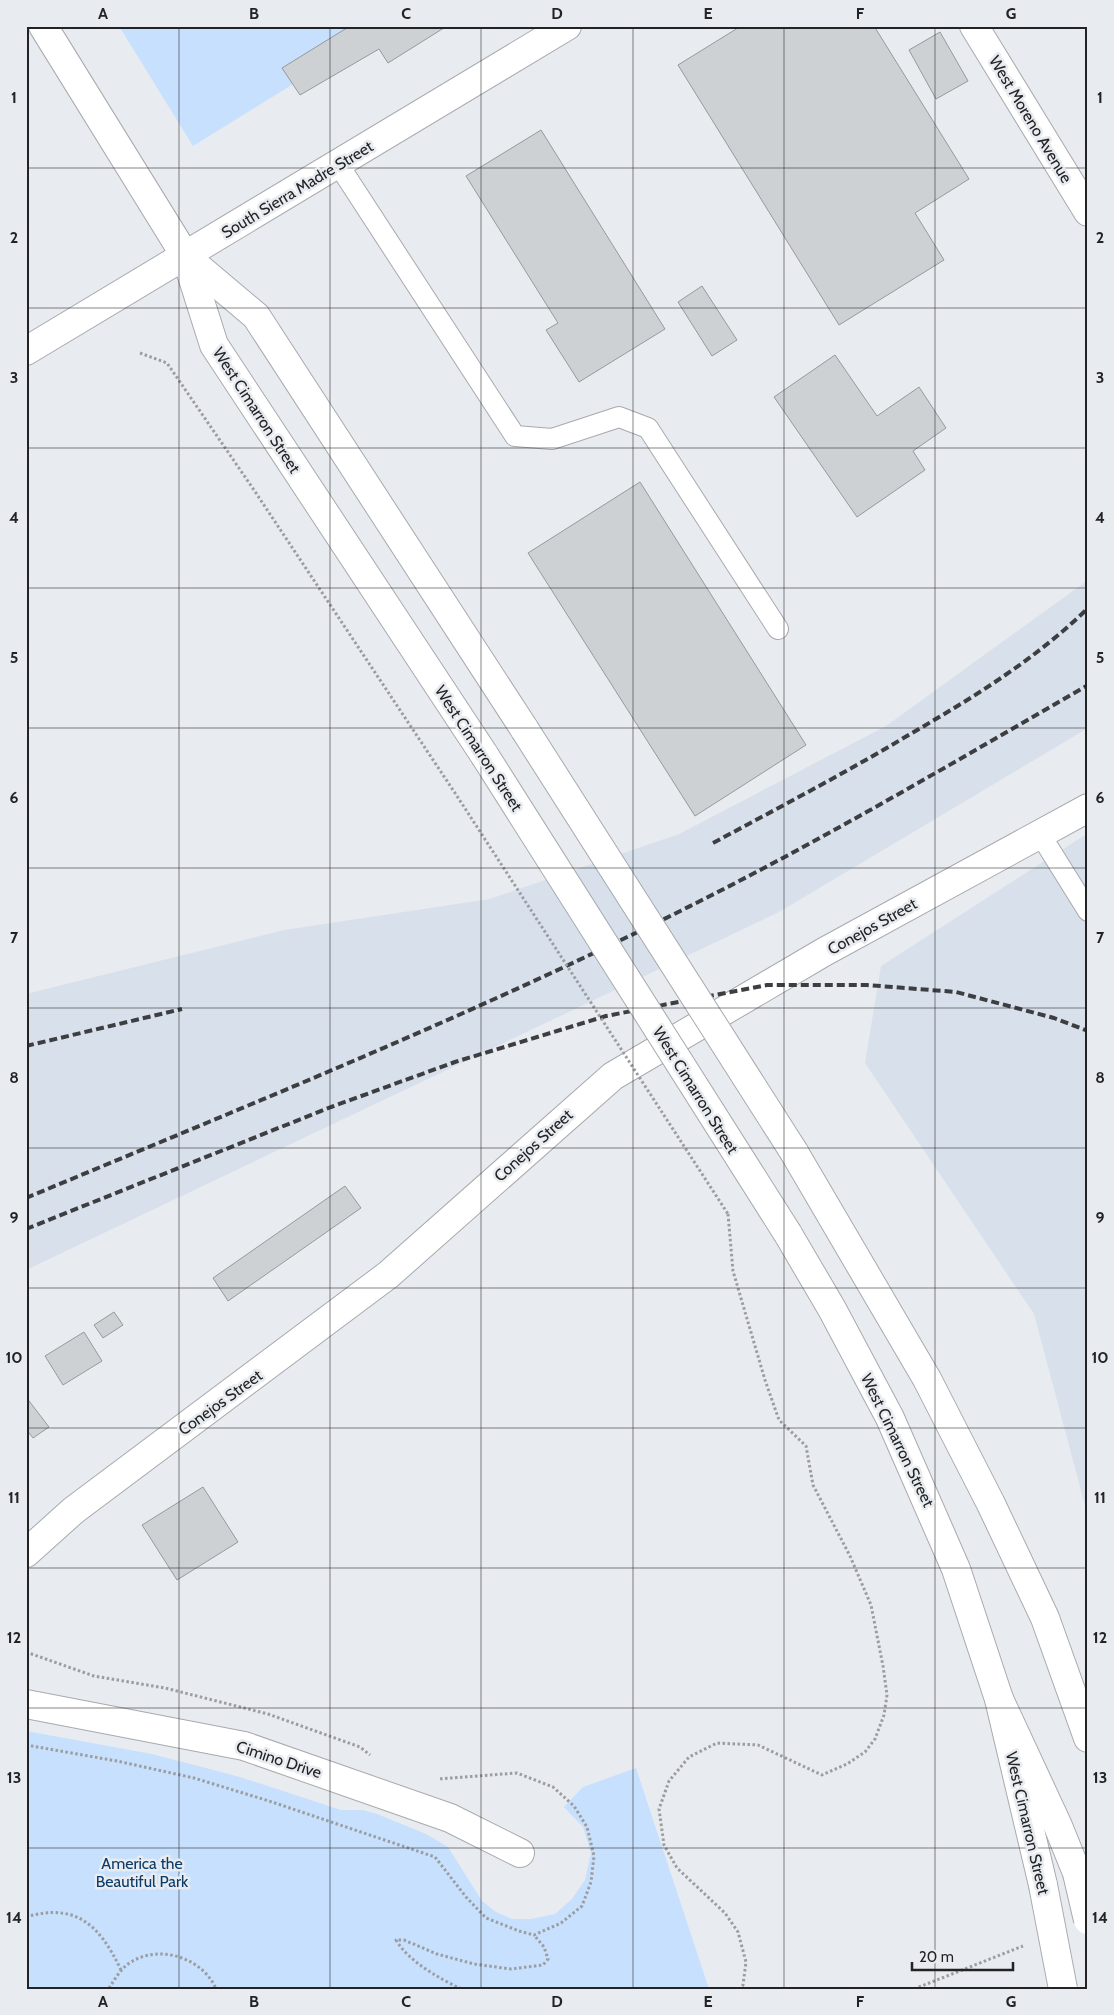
<svg xmlns="http://www.w3.org/2000/svg" width="1114" height="2015" viewBox="0 0 1114 2015" font-family="Cabin,sans-serif">
  <rect width="100%" height="100%" fill="#e8ebef"/>
  <g fill="#d8e1eb">
    <path d="M1088 580V728L779 912 26 1270V994L284 930 490 899 679 834 886 726Z"/>
    <path d="M1088 833V1517L1034 1314 865 1063 881 966Z"/>
  </g>
  <g fill="#c7e0fd">
    <path d="M119 26H387L193 146Z"/>
    <path d="M26 1731 152 1754 240 1777 341 1810H363L377 1814 426 1834 448 1847 482 1901 496 1912 512 1919H531L555 1914 572 1899 585 1880 591 1853 583 1827 564 1807 583 1787 636 1768 709 1989H26Z"/>
  </g>
  <g fill="#cdd1d4" stroke="#96999d">
    <path d="M350 26H447L388 63 379 49 300 95 282 68Z"/>
    <path d="M741 26H874L969 179 915 213 944 260 839 325 678 65Z"/>
    <path d="M940 32 968 81 936 99 909 50Z"/>
    <path d="M541 130 665 329 579 382 546 330 558 323 466 176Z"/>
    <path d="M702 286 737 340 712 356 678 302Z"/>
    <path d="M835 355 877 416 919 387 946 428 913 451 925 470 857 517 774 397Z"/>
    <path d="M640 482 806 745 695 816 528 553Z"/>
    <path d="M345 1186 361 1208 228 1301 213 1278Z"/>
    <path d="M114 1312 123 1325 103 1338 94 1325Z"/>
    <path d="M84 1332 102 1361 63 1385 45 1356Z"/>
    <path d="M26 1397 49 1427 33 1438 26 1429Z"/>
    <path d="M203 1487 238 1542 177 1580 142 1525Z"/>
  </g>
  <g fill="none" stroke-linecap="round" stroke-linejoin="round">
    <g stroke="#a7aaae" stroke-width="22">
      <g id="service">
        <path d="M338 164 515 436 552 439 619 417 648 428 778 629"/>
        <path d="M1040 834 1088 911"/>
      </g>
    </g>
    <g stroke="#a7aaae" stroke-width="30">
      <g id="minor">
        <path d="M974 26 1088 212"/>
        <path d="M26 1553 74 1510 388 1275 613 1076 824 952 1088 808"/>
        <path d="M26 1704 244 1746 450 1818 520 1853"/>
      </g>
    </g>
    <g stroke="#a7aaae" stroke-width="30">
      <path id="tertiary" d="M26 351 567 26"/>
    </g>
    <g stroke="#a7aaae" stroke-width="30">
      <g id="primary">
        <path d="M43 26 186 257 214 345 485 756"/>
        <path d="M186 257 256 316 525 730"/>
        <path d="M794 1152 927 1379 991 1504 1045 1618 1088 1738"/>
        <path d="M788 1234 832 1309 890 1418 956 1569 999 1699 1043 1885"/>
      </g>
    </g>
    <g stroke="#a7aaae" stroke-width="30">
      <path id="motorway" d="M999 1699 1058 1826 1077 1873"/>
    </g>
    <g stroke="#9b9da0" stroke-width="3" stroke-dasharray="2.5 2.5" stroke-linecap="butt">
      <path d="M728 1214 733 1271 765 1380 779 1420 806 1446 813 1485 850 1556 871 1605 883 1666 887 1695 884 1715 875 1739 865 1752 847 1764 822 1775 758 1745 717 1743 689 1757 669 1781 659 1809 664 1845 677 1868 725 1913 738 1932 746 1962 743 1985 740 1989"/>
      <path d="M26 1652 94 1676 165 1688 268 1714 360 1747 370 1755"/>
      <path d="M26 1745 117 1761 194 1778 269 1801 435 1857 466 1897 486 1918 519 1931 534 1935 561 1923 582 1906 591 1882 594 1856 587 1827 574 1806 553 1787 517 1773 438 1779"/>
      <path d="M26 1917C77 1902 100 1926 121 1970"/>
      <path d="M109 1988C115 1979 121 1968 131 1962 160 1944 203 1958 216 1989"/>
      <path d="M54 1989H195"/>
      <path d="M461 1989C439 1978 409 1962 396 1940H404L437 1954 474 1964 511 1969 543 1965 548 1959 544 1947 534 1935"/>
      <path d="M914 1989 1023 1946"/>
    </g>
    <use href="#service" stroke="#fff" stroke-width="20"/>
    <use href="#minor" stroke="#fff" stroke-width="28"/>
    <use href="#tertiary" stroke="#fff" stroke-width="28"/>
    <use href="#primary" stroke="#fff" stroke-width="28"/>
    <use href="#motorway" stroke="#fff" stroke-width="28"/>
    <g stroke="#3d3e41" stroke-width="4" stroke-dasharray="8 4" stroke-linecap="butt">
      <path d="M713 843C780 807 847 772 912 733 974 697 1036 659 1088 608"/>
      <path d="M26 1046 182 1009"/>
      <path d="M26 1198C256 1102 488 1009 710 896 838 831 963 757 1088 685"/>
      <path d="M26 1229 331 1107 455 1062 606 1016 767 985H867L956 992 1054 1018 1088 1031"/>
    </g>
    <g stroke="#a7aaae" stroke-width="30" stroke-linecap="butt">
      <g id="primary-bridge">
        <path d="M525 730 794 1152"/>
        <path d="M485 756 788 1234"/>
        <path d="M1043 1885 1063 1989"/>
      </g>
    </g>
    <g stroke="#a7aaae" stroke-width="30" stroke-linecap="butt">
      <path id="motorway-bridge" d="M1077 1873 1088 1920"/>
    </g>
    <path stroke="#9b9da0" stroke-width="3" stroke-dasharray="2.5 2.5" stroke-linecap="butt" d="M140 353 167 363 254 490 455 793 728 1214"/>
    <use href="#primary-bridge" stroke="#fff" stroke-width="28"/>
    <use href="#motorway-bridge" stroke="#fff" stroke-width="28"/>
  </g>
  <path fill="none" stroke="#222325" stroke-width="1" stroke-opacity="0.55" d="M179 26V1989M330 26V1989M481 26V1989M633 26V1989M784 26V1989M935 26V1989M26 168H1088M26 308H1088M26 448H1088M26 588H1088M26 728H1088M26 868H1088M26 1008H1088M26 1148H1088M26 1288H1088M26 1428H1088M26 1568H1088M26 1708H1088M26 1848H1088"/>
  <g text-anchor="middle" stroke-width="5" stroke-linejoin="round" paint-order="stroke">
    <g font-size="16" fill="#222325" stroke="#e8ebef">
      <text transform="translate(1031 119) rotate(59)" y="6">West Moreno Avenue</text>
      <text transform="translate(297 189) rotate(-31)" y="6">South Sierra Madre Street</text>
      <text transform="translate(257 410) rotate(57)" y="6">West Cimarron Street</text>
      <text transform="translate(479 748) rotate(57)" y="6">West Cimarron Street</text>
      <text transform="translate(872 926) rotate(-29)" y="6">Conejos Street</text>
      <text transform="translate(696 1090) rotate(58)" y="6">West Cimarron Street</text>
      <text transform="translate(533 1145) rotate(-42)" y="6">Conejos Street</text>
      <text transform="translate(220 1402) rotate(-36)" y="6">Conejos Street</text>
      <text transform="translate(898 1440) rotate(64)" y="6">West Cimarron Street</text>
      <text transform="translate(279 1759) rotate(18)" y="6">Cimino Drive</text>
      <text transform="translate(1028 1823) rotate(77)" y="6">West Cimarron Street</text>
    </g>
    <g font-size="16" fill="#0a3b6a" stroke="#e8ebef">
      <text x="142" y="1869">America the<tspan x="142" dy="18">Beautiful Park</tspan></text>
    </g>
  </g>
  <rect width="1114" height="2015" fill="none" stroke="#e8ebef" stroke-width="55"/>
  <path d="M912 1962v8h101v-8" fill="none" stroke="#222325" stroke-width="2.5"/>
  <text x="919" y="1962" font-size="15" fill="#222325" stroke="#e8ebef" stroke-width="4" paint-order="stroke">20 m</text>
  <rect x="28" y="28" width="1058" height="1960" fill="none" stroke="#222325" stroke-width="2"/>
  <g font-size="16" text-anchor="middle" font-weight="bold" fill="#222325">
    <text x="103" y="19">A</text>
    <text x="254" y="19">B</text>
    <text x="406" y="19">C</text>
    <text x="557" y="19">D</text>
    <text x="708" y="19">E</text>
    <text x="860" y="19">F</text>
    <text x="1011" y="19">G</text>
    <text x="14" y="103">1</text>
    <text x="1100" y="103">1</text>
    <text x="14" y="243">2</text>
    <text x="1100" y="243">2</text>
    <text x="14" y="383">3</text>
    <text x="1100" y="383">3</text>
    <text x="14" y="523">4</text>
    <text x="1100" y="523">4</text>
    <text x="14" y="663">5</text>
    <text x="1100" y="663">5</text>
    <text x="14" y="803">6</text>
    <text x="1100" y="803">6</text>
    <text x="14" y="943">7</text>
    <text x="1100" y="943">7</text>
    <text x="14" y="1083">8</text>
    <text x="1100" y="1083">8</text>
    <text x="14" y="1223">9</text>
    <text x="1100" y="1223">9</text>
    <text x="14" y="1363">10</text>
    <text x="1100" y="1363">10</text>
    <text x="14" y="1503">11</text>
    <text x="1100" y="1503">11</text>
    <text x="14" y="1643">12</text>
    <text x="1100" y="1643">12</text>
    <text x="14" y="1783">13</text>
    <text x="1100" y="1783">13</text>
    <text x="14" y="1923">14</text>
    <text x="1100" y="1923">14</text>
    <text x="103" y="2007">A</text>
    <text x="254" y="2007">B</text>
    <text x="406" y="2007">C</text>
    <text x="557" y="2007">D</text>
    <text x="708" y="2007">E</text>
    <text x="860" y="2007">F</text>
    <text x="1011" y="2007">G</text>
  </g>
</svg>
